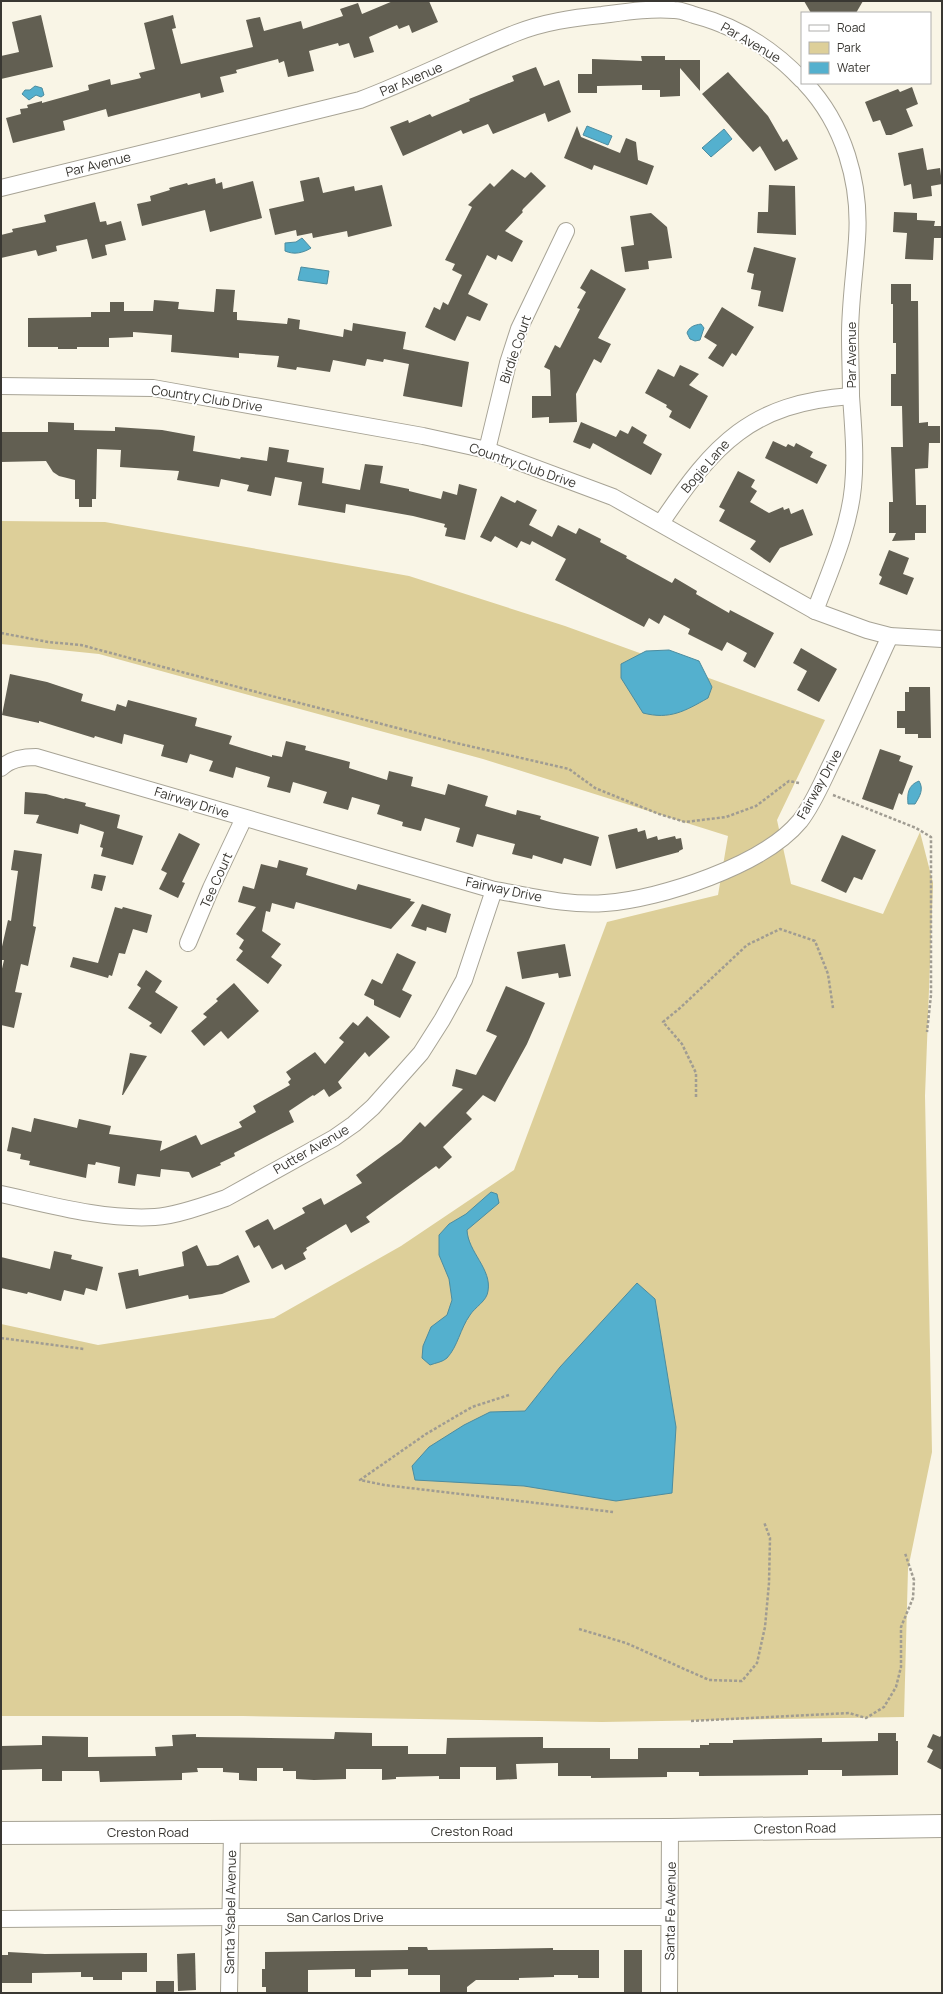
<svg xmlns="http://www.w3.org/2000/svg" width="943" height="1994" viewBox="0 0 943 1994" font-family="Manrope,sans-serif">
  <rect width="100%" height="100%" fill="#f9f5e6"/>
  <path fill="#ddcf99" d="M1 521 105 522 409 576 565 626 825 720 777 820 791 884 883 914 920 832 933 883 925 1096 932 1452 908 1569 904 1717 602 1722 243 1716H1V1324L98 1345 274 1318 401 1246 514 1170 607 922 718 895 728 836 483 759 99 654 1 644Z"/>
  <g fill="#54b0ce" stroke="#4c8c9f">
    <path d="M35 86 42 88 44 95 41 97 36 95 29 100 22 94 25 90H30Z"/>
    <path d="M587 126 612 136 608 145 583 135Z"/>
    <path d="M724 129 732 139 711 157 702 148Z"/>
    <path d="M302 238 311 248C303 253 294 255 285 251V243L296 242Z"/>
    <path d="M301 267 329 271 327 284 298 280Z"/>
    <path d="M701 324 704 328 700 340 695 341 690 339 687 333C689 327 694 325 701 324Z"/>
    <path d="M669 650 699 661 712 687 708 698C685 711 670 720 643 713L621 678V664L646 651Z"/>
    <path d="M919 781C924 789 920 796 915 804H908C907 794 908 785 919 781Z"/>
    <path d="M491 1192 497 1194 499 1203 467 1230C468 1252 492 1269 488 1291 487 1301 475 1307 470 1315 460 1329 458 1346 447 1358 443 1362 435 1363 430 1365L422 1358 423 1346 431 1327 447 1315 452 1300 449 1279 439 1255V1235L449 1224 466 1214Z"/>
    <path d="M637 1283 655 1299 676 1427 672 1493 616 1501 524 1486 415 1480 412 1466 429 1447 464 1425 490 1412 525 1411 560 1367Z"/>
  </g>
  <g fill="#625f52">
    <path d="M393 1H429L438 22 412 33 409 25 399 29 397 25 369 37 374 52 354 58 349 43 339 46 338 43 309 51 314 71 288 77 284 61 279 63 278 59 236 70 237 73 220 77 224 92 201 98 200 93 108 117 106 109 63 121 65 130 13 143 6 118 21 114 20 109 28 108 27 105 42 101V103L89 90 88 85 110 79 111 85 141 78 139 73 155 69 144 23 173 15 176 28 172 29 181 64 253 47 246 20 260 17 264 31 301 21 303 29 343 16 340 9 358 3 362 14Z"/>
    <path d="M804 1H863L856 13H811Z"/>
    <path d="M41 15 53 67 1 79V56L19 52 12 22Z"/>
    <path d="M641 56H665V60H700V91L680 68V96L660 97V90H642V85L597 86V93H578V74H592V59L642 61Z"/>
    <path d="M536 67 544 86 559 80 571 112 548 122 545 113 493 134 488 124 463 134 461 130 403 156 390 127 408 120 409 123 430 114 432 117 470 101 469 99 514 81 512 76Z"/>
    <path d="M728 72 768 116 783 142 787 139 798 159 775 171 760 146 753 152 702 94Z"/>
    <path d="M912 87 918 104 906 109 913 126 891 135H886L880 120 873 122 865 102 898 89 900 92Z"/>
    <path d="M577 126 581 137 620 153 626 138 636 142 638 160 654 166 647 185 594 165 592 170 564 158Z"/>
    <path d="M923 148 927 170 940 168 942 184 931 186 932 196 913 199 911 184 904 186 898 153Z"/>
    <path d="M512 169 525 178 531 172 546 186 523 209 522 211 523 212 505 231 523 241 512 262 498 255 496 260 487 255 468 294 488 304 480 321 467 316 455 341 425 327 434 307 440 310 443 302 448 305 462 275 452 270 455 264 445 260 472 207 468 205 490 183 494 187Z"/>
    <path d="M319 177 323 193 354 186 355 191 382 185 392 226 348 237 347 231 313 238 312 233 297 236 296 230 275 235 269 209 304 201 300 181Z"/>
    <path d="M215 178 216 184 222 182 223 189 253 181 262 218 210 232 205 210 142 226 137 204 151 201 150 196 170 190 169 188 187 183 188 185Z"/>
    <path d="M769 185 795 186 796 235 757 233 758 212H768Z"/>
    <path d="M95 202 100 222 106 221 107 225 121 221 126 240 105 245 107 255 92 259 87 239 56 246 57 251 38 256 36 250 1 258V235L13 232 12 229 46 222 44 215Z"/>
    <path d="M894 212 917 213V220L935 221 934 226H942V238H934L933 260 905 259 907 233 893 232Z"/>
    <path d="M651 213 667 227 672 258 648 261 649 269 625 272 621 247 634 245 630 216Z"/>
    <path d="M754 247 796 258 783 312 758 306 761 291 751 289 754 274 747 272Z"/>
    <path d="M591 269 626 289 598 338 611 344 601 363 594 359 576 394 577 422 549 423V417L532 418V396H551L550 370 544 367 555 345 560 348 580 309 577 308 586 292 580 288Z"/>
    <path d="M891 284H911V301H918L919 423 928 422V426H940V443H929L928 468 915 469 916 505H926V533H915V540L892 541 896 533H889V502H893L891 447H903L902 406H891V374H896V343H893V304H891Z"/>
    <path d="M216 289 235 290 233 312H237V320L287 324 288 318 300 320 299 329 343 337 344 329 352 331 353 323 406 332 403 349 469 362 462 407 403 396 409 364 384 359 383 362 367 359 365 366 333 360 330 372 297 367 296 370 277 367 279 356 239 353V358L171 352 172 335 133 332V337L109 338V347H77V349H58V347H28V318L91 317V312H110V302H124V311H153L154 300 179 302 178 309 214 312Z"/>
    <path d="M722 307 754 327 736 356 732 353 723 367 708 358 717 345 704 337Z"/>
    <path d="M680 365 699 374 689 385 708 396 690 429 669 417 672 411 666 407 667 405 645 393 658 369 674 377Z"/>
    <path d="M48 422 74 423V430L115 431V427L162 430 195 436 193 451 240 459 241 457 267 461 269 447 289 450 287 462 324 468 322 483 360 490 365 464 383 466 380 483 409 489V491L441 499 443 491 457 495 459 484 477 489 465 540 445 536 447 528 444 527 445 524 413 516 346 504 345 513 298 505 302 482 275 477 271 496 247 491 249 485 221 479 219 487 177 480 179 471 120 467 121 450 97 449 96 499H92V507H79V499H75V480L59 476 53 472 46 461 1 462V432H48Z"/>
    <path d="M581 422 616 437 620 430 628 434 632 426 647 435 643 443 662 454 651 475 593 443 590 449 573 442Z"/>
    <path d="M773 441 786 447 788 444 794 447 796 443 813 452 810 457 827 465 817 484 765 458Z"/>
    <path d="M738 471 755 480 751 487 757 491 750 502 769 513 783 507 784 510 789 508 791 514 803 509 813 535 780 548 770 563 750 549 756 541 719 521 725 510 719 507Z"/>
    <path d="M501 496 515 503 517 500 537 510 529 525 552 537 558 525 576 534 579 528 601 539 600 542 627 556 626 558 672 583 675 578 697 591 696 594 729 613 730 610 774 633 755 668 743 661 747 653 727 642 722 651 688 634 690 629 664 615 659 624 649 618 644 627 555 580 566 559 532 541 530 545 521 541 517 548 495 536 491 542 480 537Z"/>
    <path d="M889 550 909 558 903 574 914 578 907 595 879 584 882 577 879 575Z"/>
    <path d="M801 648 837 669 819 702 797 690 807 671 793 663Z"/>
    <path d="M10 674 47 682 83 694 81 701 115 711 117 704 126 707 128 700 197 718 195 726 232 736 229 744 272 757V755L282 757 286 741 306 746 305 750 350 762 349 768 387 780 389 771 413 777 411 786 445 795 448 784 488 796 485 806 516 815 517 810 541 816 540 819 599 837 591 866 564 858 562 864 533 855 532 859 512 854 515 844 477 834 473 847 456 842 460 828 425 818 421 831 402 826 403 822 377 814 380 805 352 797 348 810 323 803 327 792 293 782 290 793 267 787 270 777 236 767 233 778 209 771 213 761 190 754 187 763 161 756 164 745 124 734 122 744 95 736 94 738 39 721V723L2 715Z"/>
    <path d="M909 687H930L931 738H918V734H905V728H897V711H905V692H909Z"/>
    <path d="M880 749 901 756 899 761 913 766 902 795 899 793 893 810 862 799Z"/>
    <path d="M25 792 46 794 64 799 65 798 86 803 85 806 120 815 117 828 143 836 133 865 101 856 103 848 100 847 104 832 80 824 78 834 36 823 39 815 24 814Z"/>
    <path d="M637 828 638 832 645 830 647 839 657 836 658 840 675 836 676 839 681 838 683 849 679 851V852L616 869 608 835Z"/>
    <path d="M179 833 200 844 182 882 185 883 178 898 159 889 167 873 161 870Z"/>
    <path d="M842 835 876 850 862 880 854 877 846 893 821 881Z"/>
    <path d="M14 850 42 854 33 926 36 927 28 966 21 964 15 992 22 993 14 1028 1 1025V973L4 960H1V951L8 920 11 921 18 871 11 870Z"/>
    <path d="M279 860 308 868 306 875 356 890 358 884 383 891 411 899 410 901 415 902 391 929 296 902 294 909 272 903 270 912 266 911 262 931 281 944 271 957 282 965 268 984 236 960 243 951 239 948 244 940 236 934 256 907 238 902 243 886 254 889 261 864 277 868Z"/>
    <path d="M94 874 106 876 102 891 91 888Z"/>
    <path d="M422 904 451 914 446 933 427 927 426 931 411 926Z"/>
    <path d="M115 907 122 909 123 907 152 915 147 933 133 929 125 954 119 953 112 976 109 975 108 978 70 967 73 957 98 963Z"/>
    <path d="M565 944 571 976 559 978 558 973 522 979 517 952Z"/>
    <path d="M397 953 416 962 402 990 412 995 400 1018 374 1005V1000L364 995 372 979 382 984Z"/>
    <path d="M146 970 162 981 155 992 178 1007 161 1034 149 1026 152 1023 128 1008 141 988 137 985Z"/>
    <path d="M234 983 259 1011 228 1039 221 1031 204 1046 191 1031 207 1017 203 1014 218 1001 216 999Z"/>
    <path d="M506 986 545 1003 527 1044 495 1102 483 1095 466 1113 472 1119 443 1147 452 1157 439 1169 436 1166 366 1217 370 1222 351 1233 346 1224 306 1248 307 1250 303 1253 306 1259 285 1270 282 1264 272 1269 259 1245 254 1248 245 1231 268 1219 274 1230 305 1213 302 1208 321 1198 324 1205 362 1183 356 1175 401 1142 420 1122 425 1127 463 1089 452 1086 456 1069 476 1075 497 1036 486 1031Z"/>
    <path d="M367 1016 390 1037 369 1057 365 1052 338 1082 342 1088 329 1097 324 1089 314 1096 313 1095 289 1111 294 1122 234 1153 235 1156 220 1163 221 1165 192 1178 189 1172 161 1169 160 1177 137 1174 135 1186 118 1183 120 1167 96 1162 95 1165 88 1164 86 1178 29 1165 30 1161 20 1159 21 1154 7 1151 12 1127 31 1132 34 1118 77 1128 79 1119 111 1126 109 1134 162 1141 160 1151 196 1135 201 1145 242 1127 239 1122 256 1112 253 1106 290 1085 288 1082 291 1079 286 1072 315 1052 325 1064 344 1042 339 1038 353 1022 358 1026Z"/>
    <path d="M130 1053 147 1056 123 1095H122Z"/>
    <path d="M197 1245 207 1266 218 1265 238 1255 250 1282 222 1294 189 1299 188 1295 126 1309 118 1273 138 1269 139 1276 184 1266 182 1252Z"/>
    <path d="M54 1251 72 1255 71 1259 103 1267 97 1291 86 1288 84 1295 64 1290 61 1301 28 1292 27 1294 1 1288V1257L50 1269Z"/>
    <path d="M335 1732 372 1733V1746H408V1754H446L447 1738 543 1737V1748H610V1759H638V1748H700V1745H709V1743H733V1740L822 1738V1742L878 1741V1733H896V1741H898V1775L842 1776V1770H808V1775L699 1776V1772H667V1777L591 1778V1776H558V1763L516 1764 517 1779 496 1780V1767H460V1779H439V1776L396 1777V1779L382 1780V1769H346V1779L314 1780 296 1779V1771H283V1768H257V1781L239 1780V1773L223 1772V1768H197L198 1772 182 1773V1780L100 1782 99 1771H62V1781H42V1769L1 1770V1746L42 1745V1736L88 1737V1757L156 1756 155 1747 173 1746 172 1735 196 1734V1737L334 1739Z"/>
    <path d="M933 1734 940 1737 942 1734V1770L927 1762 933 1750 927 1747Z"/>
    <path d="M408 1947H427L428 1950 553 1948V1950H599V1978H578V1975H554V1977L519 1978V1980H476L467 1987V1993H440V1975H408V1969L371 1970V1977H355V1969L308 1970V1993H266V1987H262V1969H265V1952L408 1950Z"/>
    <rect x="624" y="1950" width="18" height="43"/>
    <path d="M8 1952 45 1954 147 1953V1972H122V1980H93V1977H81V1972L32 1973V1983H2V1955H8Z"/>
    <path d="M195 1953 196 1990 178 1991 177 1954Z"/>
    <rect x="156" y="1981" width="18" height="12"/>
  </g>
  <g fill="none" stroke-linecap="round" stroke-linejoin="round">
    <g stroke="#a7a395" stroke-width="18">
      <g id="street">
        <path d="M805 83C844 124 861 183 857 239 855 271 850 303 850 335 850 356 851 376 851 396 853 426 856 456 853 487 849 529 830 571 815 611"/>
        <path d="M1 188 360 100C413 80 463 54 516 33 544 22 572 18 602 15 625 12 650 8 674 10 681 10 688 13 694 15 736 26 773 49 802 80"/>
        <path d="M1 386 153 388 423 436 487 450 613 497 815 611 867 630 890 636 942 639"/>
        <path d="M487 450 508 363 519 329 566 231"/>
        <path d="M661 523C714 444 751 403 851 396"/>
        <path d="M1 768C10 759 24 757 36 757L494 890C530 896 568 906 605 903 661 899 764 865 800 821 814 803 823 780 833 760 853 719 871 677 890 636"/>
        <path d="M188 943 211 888 244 818"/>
        <path d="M1 1194C51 1205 103 1220 155 1217 175 1216 206 1205 226 1198L334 1138 354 1124 373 1107 421 1053 442 1020 464 980 494 890"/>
        <path d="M1 1919 229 1917H669"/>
        <path d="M229 1993 232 1832"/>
        <path d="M669 1993 670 1830"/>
      </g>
    </g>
    <g stroke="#a7a395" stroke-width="24">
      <path id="secondary" d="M1 1833 670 1830 942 1826"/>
    </g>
    <g stroke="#a09c92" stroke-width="2.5" stroke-dasharray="3 2" stroke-linecap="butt">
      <path d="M1 633 48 642 81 645 264 694 456 743 569 769 595 788 659 814 685 822 726 817 756 806 789 781 799 783"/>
      <path d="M833 795 916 828 931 837V995L927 1032"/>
      <path d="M696 1097V1073L682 1044 663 1022 680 1008 747 945 780 929 815 941 828 974 833 1008"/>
      <path d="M1 1338 84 1349"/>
      <path d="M509 1395 472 1407 426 1434 360 1480 384 1485 613 1512"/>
      <path d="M579 1629 626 1643 709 1680 742 1681 757 1663 765 1627 769 1583 770 1538 764 1522"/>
      <path d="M691 1721 849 1713 866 1718 884 1707 896 1687 901 1667V1627L913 1598 914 1580 905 1553"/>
    </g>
    <use href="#street" stroke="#fff" stroke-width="16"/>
    <use href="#secondary" stroke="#fff" stroke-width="22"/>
  </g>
  <g text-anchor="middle" stroke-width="4" stroke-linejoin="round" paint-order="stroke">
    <g font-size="13" fill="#393732" stroke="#fff">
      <text transform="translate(751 42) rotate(30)" y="5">Par Avenue</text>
      <text transform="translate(411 79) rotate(-23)" y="5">Par Avenue</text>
      <text transform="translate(98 164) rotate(-14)" y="5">Par Avenue</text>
      <text transform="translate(515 349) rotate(-71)" y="5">Birdie Court</text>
      <text transform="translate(851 355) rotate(-90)" y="5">Par Avenue</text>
      <text transform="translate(207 398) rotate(9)" y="5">Country Club Drive</text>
      <text transform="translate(523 465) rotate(19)" y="5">Country Club Drive</text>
      <text transform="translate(705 466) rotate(-49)" y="5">Bogie Lane</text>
      <text transform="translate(819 784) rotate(-61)" y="5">Fairway Drive</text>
      <text transform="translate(192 802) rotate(17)" y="5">Fairway Drive</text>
      <text transform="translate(216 880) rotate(-66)" y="5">Tee Court</text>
      <text transform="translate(504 889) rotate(12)" y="5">Fairway Drive</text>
      <text transform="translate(311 1149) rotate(-30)" y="5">Putter Avenue</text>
      <text transform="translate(795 1828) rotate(-1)" y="5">Creston Road</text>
      <text x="472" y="1836">Creston Road</text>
      <text x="148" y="1837">Creston Road</text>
      <text transform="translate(670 1911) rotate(-89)" y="5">Santa Fe Avenue</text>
      <text transform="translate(230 1912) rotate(-89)" y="5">Santa Ysabel Avenue</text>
      <text x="335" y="1922">San Carlos Drive</text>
    </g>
  </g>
  <rect width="943" height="1994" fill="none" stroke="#393732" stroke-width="4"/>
  <rect x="801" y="12" width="130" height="72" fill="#ffffff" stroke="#b0afad"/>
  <rect x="809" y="25" width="20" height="6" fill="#ffffff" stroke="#b0afad"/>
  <text x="837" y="32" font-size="12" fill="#393732">Road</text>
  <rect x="809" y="42" width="20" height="12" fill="#ddcf99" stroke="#b0afad"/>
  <text x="837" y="52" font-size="12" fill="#393732">Park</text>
  <rect x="809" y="62" width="20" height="12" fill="#54b0ce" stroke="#b0afad"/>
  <text x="837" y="72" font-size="12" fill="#393732">Water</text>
</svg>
